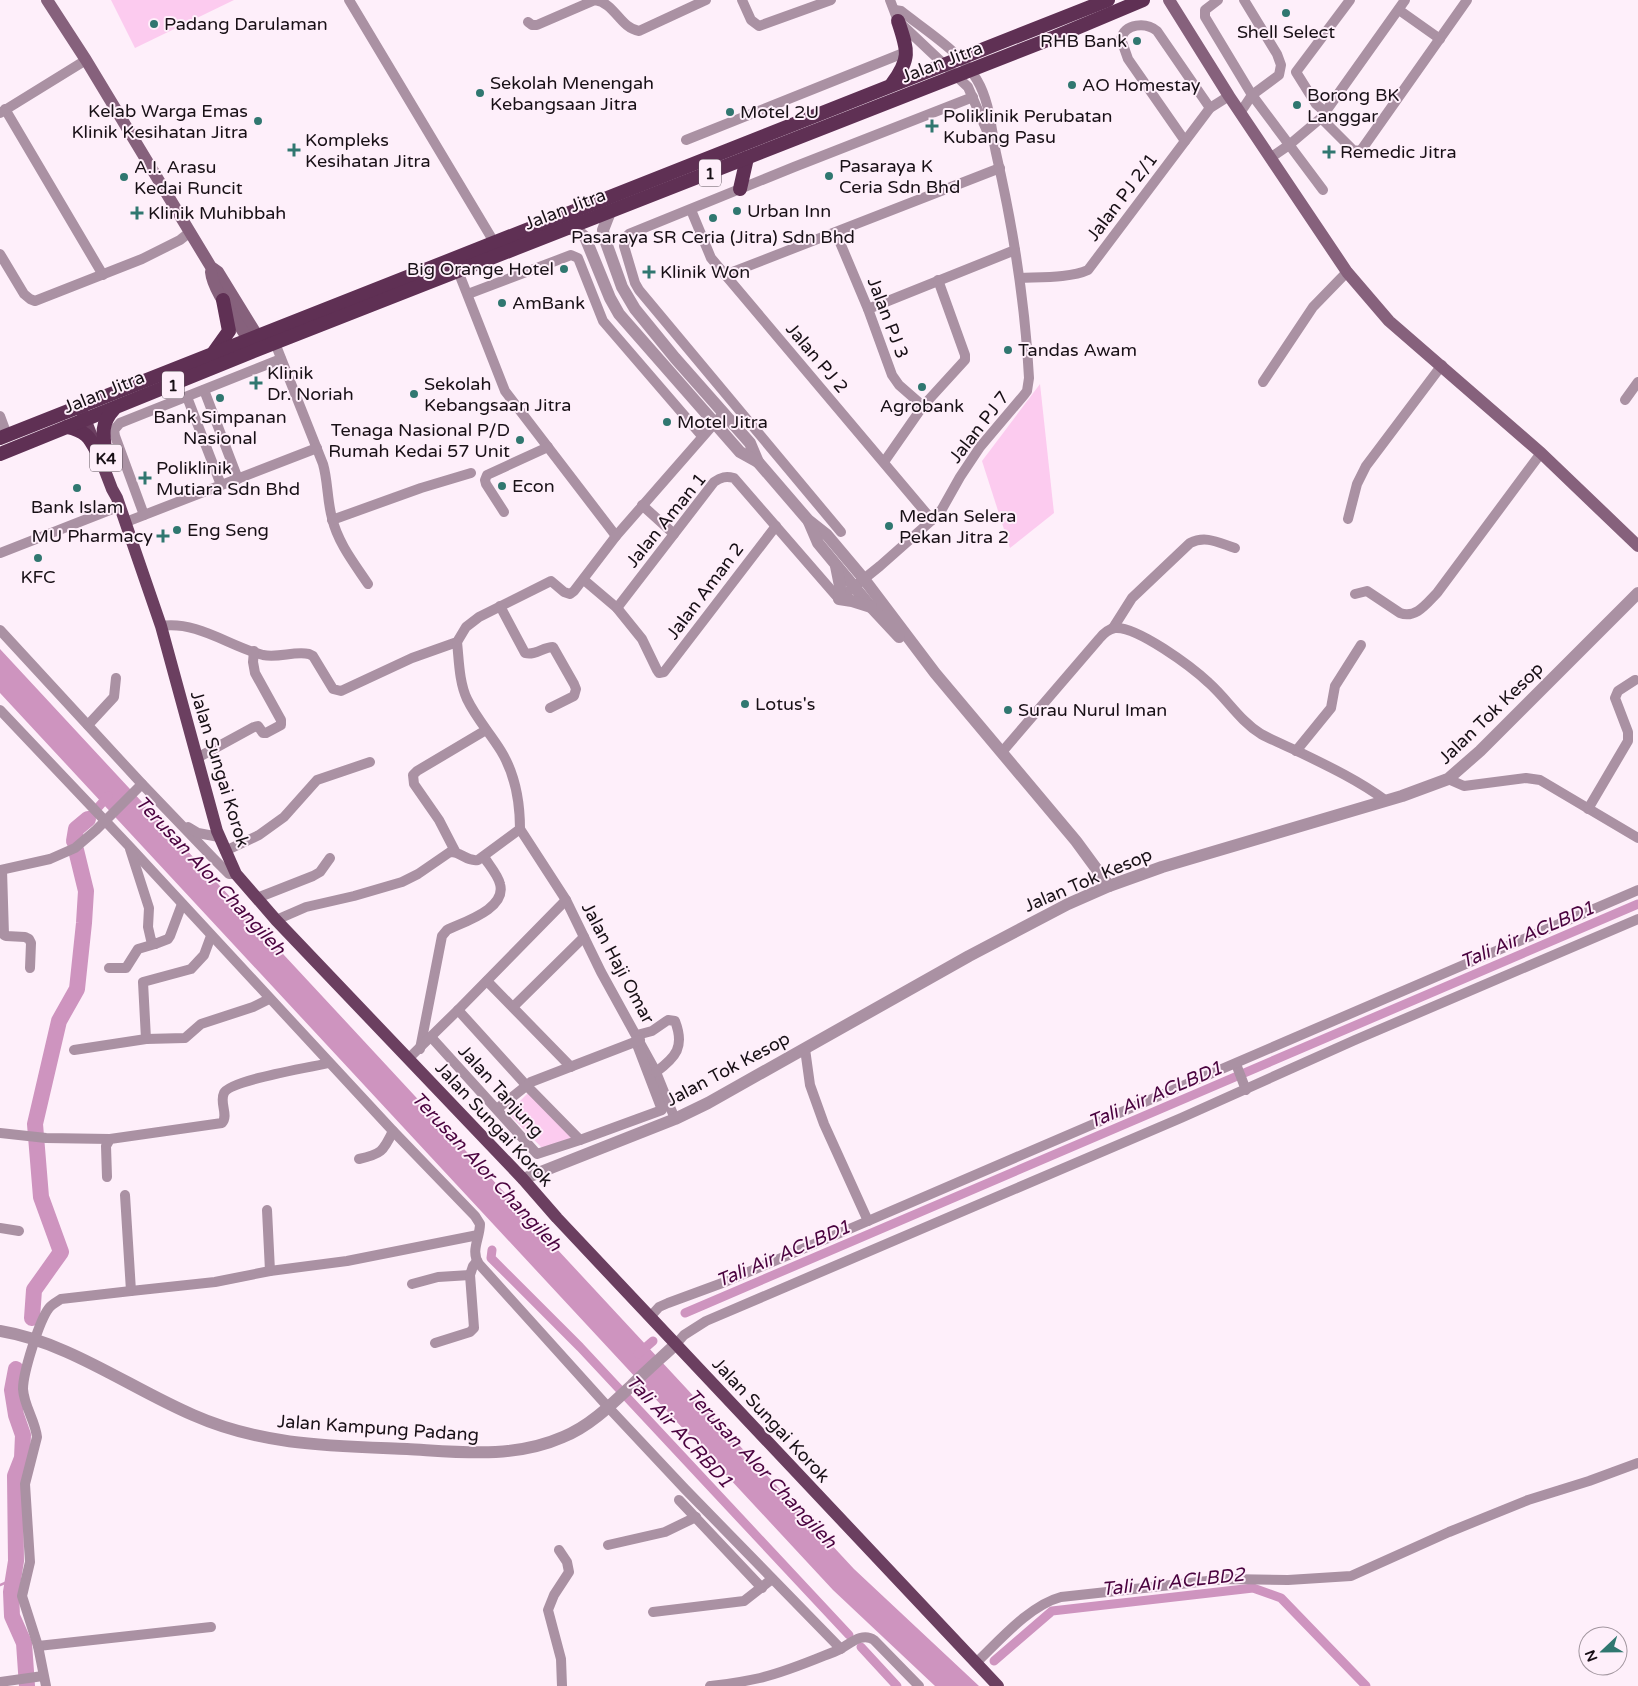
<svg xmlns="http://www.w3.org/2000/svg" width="1638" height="1686" viewBox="0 0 1638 1686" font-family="'Varela Round',sans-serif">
  <rect width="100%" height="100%" fill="#feeffa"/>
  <g fill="#fccbef">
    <path d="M111 0H234L135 48Z"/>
    <path d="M1040 384 1054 513 1010 548 982 461Z"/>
    <path d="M529 1092 576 1139 543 1149 508 1113Z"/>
  </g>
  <path fill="#ce94bf" d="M0 649 854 1569 979 1686H935L833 1590 0 693Z"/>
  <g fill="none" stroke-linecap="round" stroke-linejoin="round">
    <path stroke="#ce94bf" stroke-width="2.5" d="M0 1585 14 1579"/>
    <g stroke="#ce94bf" stroke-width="9">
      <path d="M88 819 108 796"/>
      <path d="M492 1250 491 1258 580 1347 849 1635"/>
      <path d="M685 1313 1638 904"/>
      <path d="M638 1354 653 1341"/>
      <path d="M861 1647 897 1686"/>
      <path d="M994 1661 1052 1611 1253 1588 1281 1598 1366 1686"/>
    </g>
    <g stroke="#ce94bf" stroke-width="16">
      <path d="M74 841 76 829 88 819"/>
      <path d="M32 1318 34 1290 61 1252 41 1197 35 1124 59 1021 77 989 84 923 86 891 76 850"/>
      <path d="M16 1369 12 1390 16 1415 23 1435 22 1458 15 1476 16 1561 11 1592 12 1616 24 1643 27 1686"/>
    </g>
    <g stroke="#aa91a3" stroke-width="10">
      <path d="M349 0 494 242"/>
      <path d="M742 0 751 20 759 26 831 0"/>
      <path d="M890 0 898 21 968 87 990 138"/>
      <path d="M1218 0 1205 10V17L1252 95 1323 190"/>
      <path d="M1399 10 1440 39"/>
      <path d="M528 22 532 25H537L595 0C615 3 620 28 639 31L706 0"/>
      <path d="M5 109 103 275"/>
      <path d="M1325 112 1316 104 1296 72 1350 0"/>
      <path d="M0 113 86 60"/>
      <path d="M1240 113 1252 95 1279 75 1281 65 1277 54 1244 0"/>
      <path d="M1321 118 1353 150 1358 151 1362 149 1467 0"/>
      <path d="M686 140 906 52"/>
      <path d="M1185 141 1128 59 1121 39C1125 23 1146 22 1157 31L1210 108"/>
      <path d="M1270 158 1289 145 1321 118 1405 0"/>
      <path d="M691 210 711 258 932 520"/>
      <path d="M836 233 868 309 892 375 899 385 923 406"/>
      <path d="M0 254 24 294 30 299 35 301 142 259 180 240 190 232"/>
      <path d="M458 271 505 391 616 536"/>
      <path d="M725 275 1000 168"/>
      <path d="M1020 278C1040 277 1071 278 1088 270L1210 108 1229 96"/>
      <path d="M468 294 571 255 578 258 603 321 702 436"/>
      <path d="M868 309 1015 250"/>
      <path d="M275 343 323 464C328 481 327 500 332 518 338 543 354 563 368 584"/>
      <path d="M1263 382 1313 307 1347 272"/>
      <path d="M204 390 238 479"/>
      <path d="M187 397 221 485"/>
      <path d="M1625 400 1638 382"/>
      <path d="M0 416 7 435"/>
      <path d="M884 462 923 406 965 360V355L938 280"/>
      <path d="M642 505 674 534"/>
      <path d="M504 512 486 484 485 480 487 475 548 447"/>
      <path d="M144 515 115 436 114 430 120 423 281 359"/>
      <path d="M1348 519 1357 484 1366 466 1442 365"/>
      <path d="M332 520 421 488 471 473"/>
      <path d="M126 522 317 448"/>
      <path d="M841 532 639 290 635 283 624 246 626 237 629 234 794 167 973 97"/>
      <path d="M0 553 120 506"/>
      <path d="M584 580 617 608 714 482C721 477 726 476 734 478L839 599 880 566 932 520 942 509 960 477 980 447 1024 395 1027 391 1029 378C1025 301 1013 227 996 153 991 129 990 102 977 80 962 53 925 30 901 11L895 10"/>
      <path d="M1355 594 1367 591 1400 613C1416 619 1427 603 1437 593L1541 453"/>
      <path d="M500 606 525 653C535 656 543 647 553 647L574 684 576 689 574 696 550 708"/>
      <path d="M617 608 642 639 657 670 659 673 664 672 776 526"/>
      <path d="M161 626C199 621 228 646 263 655 279 658 294 651 309 654L313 656 333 689 341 691 412 658 457 642 466 627 479 617 551 581 564 592 570 594 574 591 616 536 720 417"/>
      <path d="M1113 628 1132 598 1190 543C1206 535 1219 543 1235 548"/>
      <path d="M0 630 142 784 213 858 229 874H236"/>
      <path d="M0 710 129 846 393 1131 475 1216 480 1224C480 1238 470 1251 479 1264L608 1407 685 1489 841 1649"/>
      <path d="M88 725 114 697 116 678"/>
      <path d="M1296 751 1331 708 1335 686 1361 645"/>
      <path d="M1002 752 1099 639C1103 634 1108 629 1115 628 1137 626 1192 667 1209 683 1227 699 1240 721 1261 734 1272 740 1284 745 1295 750 1326 765 1358 780 1385 800"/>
      <path d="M197 758 254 727 258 726 263 733H266L281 725V720L255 673 253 662 254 651"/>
      <path d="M1448 779 1464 786 1526 778 1540 780 1638 838"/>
      <path d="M1588 809 1628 741V732L1615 698 1618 691 1635 680"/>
      <path d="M188 827 198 833 219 837"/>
      <path d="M520 829 566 900 601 972 656 1072 675 1119"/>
      <path d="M130 849 149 908 148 927 151 940 155 944 168 939 170 936 182 904"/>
      <path d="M225 851 259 835 284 817 317 780 370 762"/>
      <path d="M455 851 439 820 414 784 413 775 417 771 486 730"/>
      <path d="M0 870 50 859 75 848 96 830 142 784"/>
      <path d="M2 870 4 935 6 936 25 937 29 939 31 943 30 968"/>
      <path d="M257 898 313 876 320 872 330 858"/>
      <path d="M276 920 306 907 354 896 402 882 418 874 450 852C460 851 467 862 478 860L520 829C520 802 515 774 501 751 490 733 476 718 467 699 459 682 459 660 457 642"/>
      <path d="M109 968H126L138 949 155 944"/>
      <path d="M487 981 571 1067"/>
      <path d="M513 1007 584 937"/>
      <path d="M458 1010 526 1085 580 1140 662 1110 636 1042"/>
      <path d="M637 1035 652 1031 668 1020 675 1021C685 1047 676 1057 656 1072"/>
      <path d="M431 1037 537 1154 580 1140"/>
      <path d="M146 1039 185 1038 201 1024 253 1007 269 999"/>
      <path d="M420 1049 442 936 447 930C463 922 507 909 500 884 498 875 489 865 484 857"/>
      <path d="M805 1049 810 1085 824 1124 868 1221"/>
      <path d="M74 1050 146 1039 143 982 191 969 204 955 211 936"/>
      <path d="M408 1059 458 1010 566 900"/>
      <path d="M1236 1064 1246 1090"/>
      <path d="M497 1109 531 1082 640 1040"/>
      <path d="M0 1133 46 1138 110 1139"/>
      <path d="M359 1159C381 1154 383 1152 393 1131"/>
      <path d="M107 1177 106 1146 110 1139 222 1123C229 1115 219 1103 224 1093 230 1080 312 1067 329 1063"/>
      <path d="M125 1195 131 1291 215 1282 270 1271 347 1261 478 1235"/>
      <path d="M267 1210 270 1271"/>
      <path d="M0 1228 19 1231"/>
      <path d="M412 1284 438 1277 470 1275"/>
      <path d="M650 1317 659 1307 668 1303 725 1282 868 1221 1638 890"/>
      <path d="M435 1343 470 1332 474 1328 470 1275 473 1266 477 1261"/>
      <path d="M676 1344 684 1335 706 1321 1181 1118 1355 1040 1638 919"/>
      <path d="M679 1500 762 1588"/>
      <path d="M608 1545 665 1532 696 1517"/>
      <path d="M559 1550 567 1562 569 1572 554 1595 548 1610 561 1659 562 1686"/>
      <path d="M653 1612 744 1601 772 1579"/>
      <path d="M38 1646 211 1627"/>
      <path d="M976 1663C999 1641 1030 1605 1061 1597L1226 1579 1288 1580 1351 1576 1449 1532 1528 1500 1589 1481 1638 1463"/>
      <path d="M0 1682 43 1676"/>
      <path d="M46 1686 38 1646 22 1596 30 1562 25 1484 37 1437C35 1420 24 1406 23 1389 23 1373 39 1321 49 1308 52 1304 57 1302 61 1299L131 1291"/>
      <path d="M710 1686C726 1684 743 1682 760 1678 786 1672 811 1661 836 1651 848 1646 861 1631 874 1640L919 1686"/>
    </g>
    <g stroke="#aa91a3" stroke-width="12">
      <path d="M610 212 603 230 604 237 622 287 635 309 675 358 750 443 758 462 808 520 827 535 864 579 935 673 1076 841 1109 886"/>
      <path d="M567 228 578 231 585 237 610 298 619 314 740 452 758 462"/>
      <path d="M809 522 818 543 871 607 899 637"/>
      <path d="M836 566 840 586 839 599 852 601 871 607"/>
      <path d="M523 1179 675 1119 708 1103 969 956 1068 904 1109 886 1162 867 1402 796 1448 779 1480 751 1638 593"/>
      <path d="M0 1331C68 1342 130 1388 193 1415 263 1446 332 1446 407 1449 460 1452 513 1459 563 1437 590 1426 611 1405 632 1385 646 1371 661 1358 676 1344"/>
    </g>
    <g stroke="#86617c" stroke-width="12">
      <path d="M47 0 86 60 211 267 218 272 263 345"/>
      <path d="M1169 0 1229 96 1347 272 1389 321 1541 453 1638 546"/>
      <path d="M211 272C213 294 243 327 253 348"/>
    </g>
    <path stroke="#6b3f60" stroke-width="12" d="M82 411 112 489 117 498 161 626 217 831 236 874 276 920 523 1179 557 1218 998 1686"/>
    <g stroke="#5f3054" stroke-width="14">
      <path d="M892 84C911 58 908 51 898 21"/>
      <path d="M740 189 747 158"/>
      <path d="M214 352 229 331 223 300"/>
      <path d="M67 427C90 432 90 440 101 459"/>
      <path d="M0 438 1108 0"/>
      <path d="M0 454 264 347 1055 37 1143 0"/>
      <path d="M106 455C103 436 100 424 114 409"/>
    </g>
  </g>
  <g fill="#307770" stroke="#feeffa" stroke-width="2">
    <circle cx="1286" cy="13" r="5"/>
    <circle cx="154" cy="24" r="5"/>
    <circle cx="1137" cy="41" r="5"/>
    <circle cx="1072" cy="85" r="5"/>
    <circle cx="480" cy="93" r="5"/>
    <circle cx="1297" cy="105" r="5"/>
    <circle cx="730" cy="112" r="5"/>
    <circle cx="258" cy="121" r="5"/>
    <path d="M929.5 118.5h5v5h5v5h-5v5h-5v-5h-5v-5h5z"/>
    <path d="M291.5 142.5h5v5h5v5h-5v5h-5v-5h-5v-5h5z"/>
    <path d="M1326.5 144.5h5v5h5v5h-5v5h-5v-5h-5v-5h5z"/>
    <circle cx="829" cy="176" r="5"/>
    <circle cx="124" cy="177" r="5"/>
    <circle cx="737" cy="211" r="5"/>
    <path d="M134.5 205.5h5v5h5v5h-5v5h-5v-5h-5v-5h5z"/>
    <circle cx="713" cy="218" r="5"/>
    <circle cx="564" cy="269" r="5"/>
    <path d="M646.5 264.5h5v5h5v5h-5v5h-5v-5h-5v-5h5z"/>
    <circle cx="502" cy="303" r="5"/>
    <circle cx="1008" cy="350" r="5"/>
    <path d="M253.5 375.5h5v5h5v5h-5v5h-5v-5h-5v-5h5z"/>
    <circle cx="922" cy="387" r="5"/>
    <circle cx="414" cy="394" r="5"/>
    <circle cx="220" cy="398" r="5"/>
    <circle cx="667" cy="422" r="5"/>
    <circle cx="520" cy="440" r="5"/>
    <path d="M142.5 470.5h5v5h5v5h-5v5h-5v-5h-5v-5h5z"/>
    <circle cx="502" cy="486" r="5"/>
    <circle cx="77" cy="488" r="5"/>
    <circle cx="889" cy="526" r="5"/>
    <circle cx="177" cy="530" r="5"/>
    <path d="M160.5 528.5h5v5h5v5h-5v5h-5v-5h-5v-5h5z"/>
    <circle cx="38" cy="558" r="5"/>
    <circle cx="745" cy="704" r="5"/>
    <circle cx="1008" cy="710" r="5"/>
  </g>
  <g text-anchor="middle" stroke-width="4" stroke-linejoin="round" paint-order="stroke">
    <g fill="#feeffa" stroke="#5d535a" stroke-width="1">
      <rect x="699" y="159.5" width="22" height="27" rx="4"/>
      <rect x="162" y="371.5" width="22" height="27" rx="4"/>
      <rect x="90" y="444.5" width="32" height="27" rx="4"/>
    </g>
    <g font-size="16" font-weight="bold" fill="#181016">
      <text x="710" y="179">1</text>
      <text x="173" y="391">1</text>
      <text x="106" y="464">K4</text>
    </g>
    <g font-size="18" fill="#181016" stroke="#feeffa" text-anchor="start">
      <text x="164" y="30">Padang Darulaman</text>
      <text x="1286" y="38" text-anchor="middle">Shell Select</text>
      <text x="1127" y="47" text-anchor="end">RHB Bank</text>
      <text x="490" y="89">Sekolah Menengah<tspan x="490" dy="21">Kebangsaan Jitra</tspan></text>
      <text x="1082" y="91">AO Homestay</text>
      <text x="1307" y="101">Borong BK<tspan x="1307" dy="21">Langgar</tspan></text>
      <text x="248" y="117" text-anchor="end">Kelab Warga Emas<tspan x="248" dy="21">Klinik Kesihatan Jitra</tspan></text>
      <text x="740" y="118">Motel 2U</text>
      <text x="943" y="122">Poliklinik Perubatan<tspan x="943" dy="21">Kubang Pasu</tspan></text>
      <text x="305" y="146">Kompleks<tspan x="305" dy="21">Kesihatan Jitra</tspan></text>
      <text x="1340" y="158">Remedic Jitra</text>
      <text x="839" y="172">Pasaraya K<tspan x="839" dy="21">Ceria Sdn Bhd</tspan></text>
      <text x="134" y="173">A.I. Arasu<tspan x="134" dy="21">Kedai Runcit</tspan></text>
      <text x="747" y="217">Urban Inn</text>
      <text x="148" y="219">Klinik Muhibbah</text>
      <text x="713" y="243" text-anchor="middle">Pasaraya SR Ceria (Jitra) Sdn Bhd</text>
      <text x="554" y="275" text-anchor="end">Big Orange Hotel</text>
      <text x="660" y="278">Klinik Won</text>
      <text x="512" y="309">AmBank</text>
      <text x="1018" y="356">Tandas Awam</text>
      <text x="267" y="379">Klinik<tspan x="267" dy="21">Dr. Noriah</tspan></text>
      <text x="424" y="390">Sekolah<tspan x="424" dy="21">Kebangsaan Jitra</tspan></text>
      <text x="922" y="412" text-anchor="middle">Agrobank</text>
      <text x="220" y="423" text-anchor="middle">Bank Simpanan<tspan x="220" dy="21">Nasional</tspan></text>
      <text x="677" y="428">Motel Jitra</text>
      <text x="510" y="436" text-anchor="end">Tenaga Nasional P/D<tspan x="510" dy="21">Rumah Kedai 57 Unit</tspan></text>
      <text x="156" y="474">Poliklinik<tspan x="156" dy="21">Mutiara Sdn Bhd</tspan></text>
      <text x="512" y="492">Econ</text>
      <text x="77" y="513" text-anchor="middle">Bank Islam</text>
      <text x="899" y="522">Medan Selera<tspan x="899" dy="21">Pekan Jitra 2</tspan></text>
      <text x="187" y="536">Eng Seng</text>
      <text x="153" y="542" text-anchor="end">MU Pharmacy</text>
      <text x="38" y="583" text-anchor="middle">KFC</text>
      <text x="755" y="710">Lotus's</text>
      <text x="1018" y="716">Surau Nurul Iman</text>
    </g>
    <g font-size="18" fill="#181016" stroke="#feeffa">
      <text transform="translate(942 62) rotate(-21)" y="6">Jalan Jitra</text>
      <text transform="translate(1122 197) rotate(-53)" y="6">Jalan PJ 2/1</text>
      <text transform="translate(565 209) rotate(-21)" y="6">Jalan Jitra</text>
      <text transform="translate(888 318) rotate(69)" y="6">Jalan PJ 3</text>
      <text transform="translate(817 358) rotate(50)" y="6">Jalan PJ 2</text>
      <text transform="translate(104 392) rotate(-22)" y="6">Jalan Jitra</text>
      <text transform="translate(979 427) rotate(-52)" y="6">Jalan PJ 7</text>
      <text transform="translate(666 520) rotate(-51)" y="6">Jalan Aman 1</text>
      <text transform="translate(705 591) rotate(-53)" y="6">Jalan Aman 2</text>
      <text transform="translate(1491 713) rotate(-44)" y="6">Jalan Tok Kesop</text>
      <text transform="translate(220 769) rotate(73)" y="6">Jalan Sungai Korok</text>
      <text transform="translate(1088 880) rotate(-23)" y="6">Jalan Tok Kesop</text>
      <text transform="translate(618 963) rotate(62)" y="6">Jalan Haji Omar</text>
      <text transform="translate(728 1069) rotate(-28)" y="6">Jalan Tok Kesop</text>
      <text transform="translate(501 1091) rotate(48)" y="6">Jalan Tanjung</text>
      <text transform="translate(494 1124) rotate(47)" y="6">Jalan Sungai Korok</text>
      <text transform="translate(771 1420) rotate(47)" y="6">Jalan Sungai Korok</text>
      <text transform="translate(378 1428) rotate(4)" y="6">Jalan Kampung Padang</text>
    </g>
    <g font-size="19" font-style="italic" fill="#4a033f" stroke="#feeffa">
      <text transform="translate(211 875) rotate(47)" y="7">Terusan Alor Changileh</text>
      <text transform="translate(1527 934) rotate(-23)" y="7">Tali Air ACLBD1</text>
      <text transform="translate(1155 1094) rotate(-23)" y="7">Tali Air ACLBD1</text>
      <text transform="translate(487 1171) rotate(47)" y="7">Terusan Alor Changileh</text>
      <text transform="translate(783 1253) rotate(-23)" y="7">Tali Air ACLBD1</text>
      <text transform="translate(680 1431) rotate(47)" y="7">Tali Air ACRBD1</text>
      <text transform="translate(762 1468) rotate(47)" y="7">Terusan Alor Changileh</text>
      <text transform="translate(1173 1581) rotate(-6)" y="7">Tali Air ACLBD2</text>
    </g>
  </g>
  <g transform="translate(1603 1651) rotate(248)"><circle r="24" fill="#feeffa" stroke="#a2969f"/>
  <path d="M0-4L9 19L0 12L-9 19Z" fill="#307770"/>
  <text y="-8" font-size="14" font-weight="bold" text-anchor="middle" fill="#181016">N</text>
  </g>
</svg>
